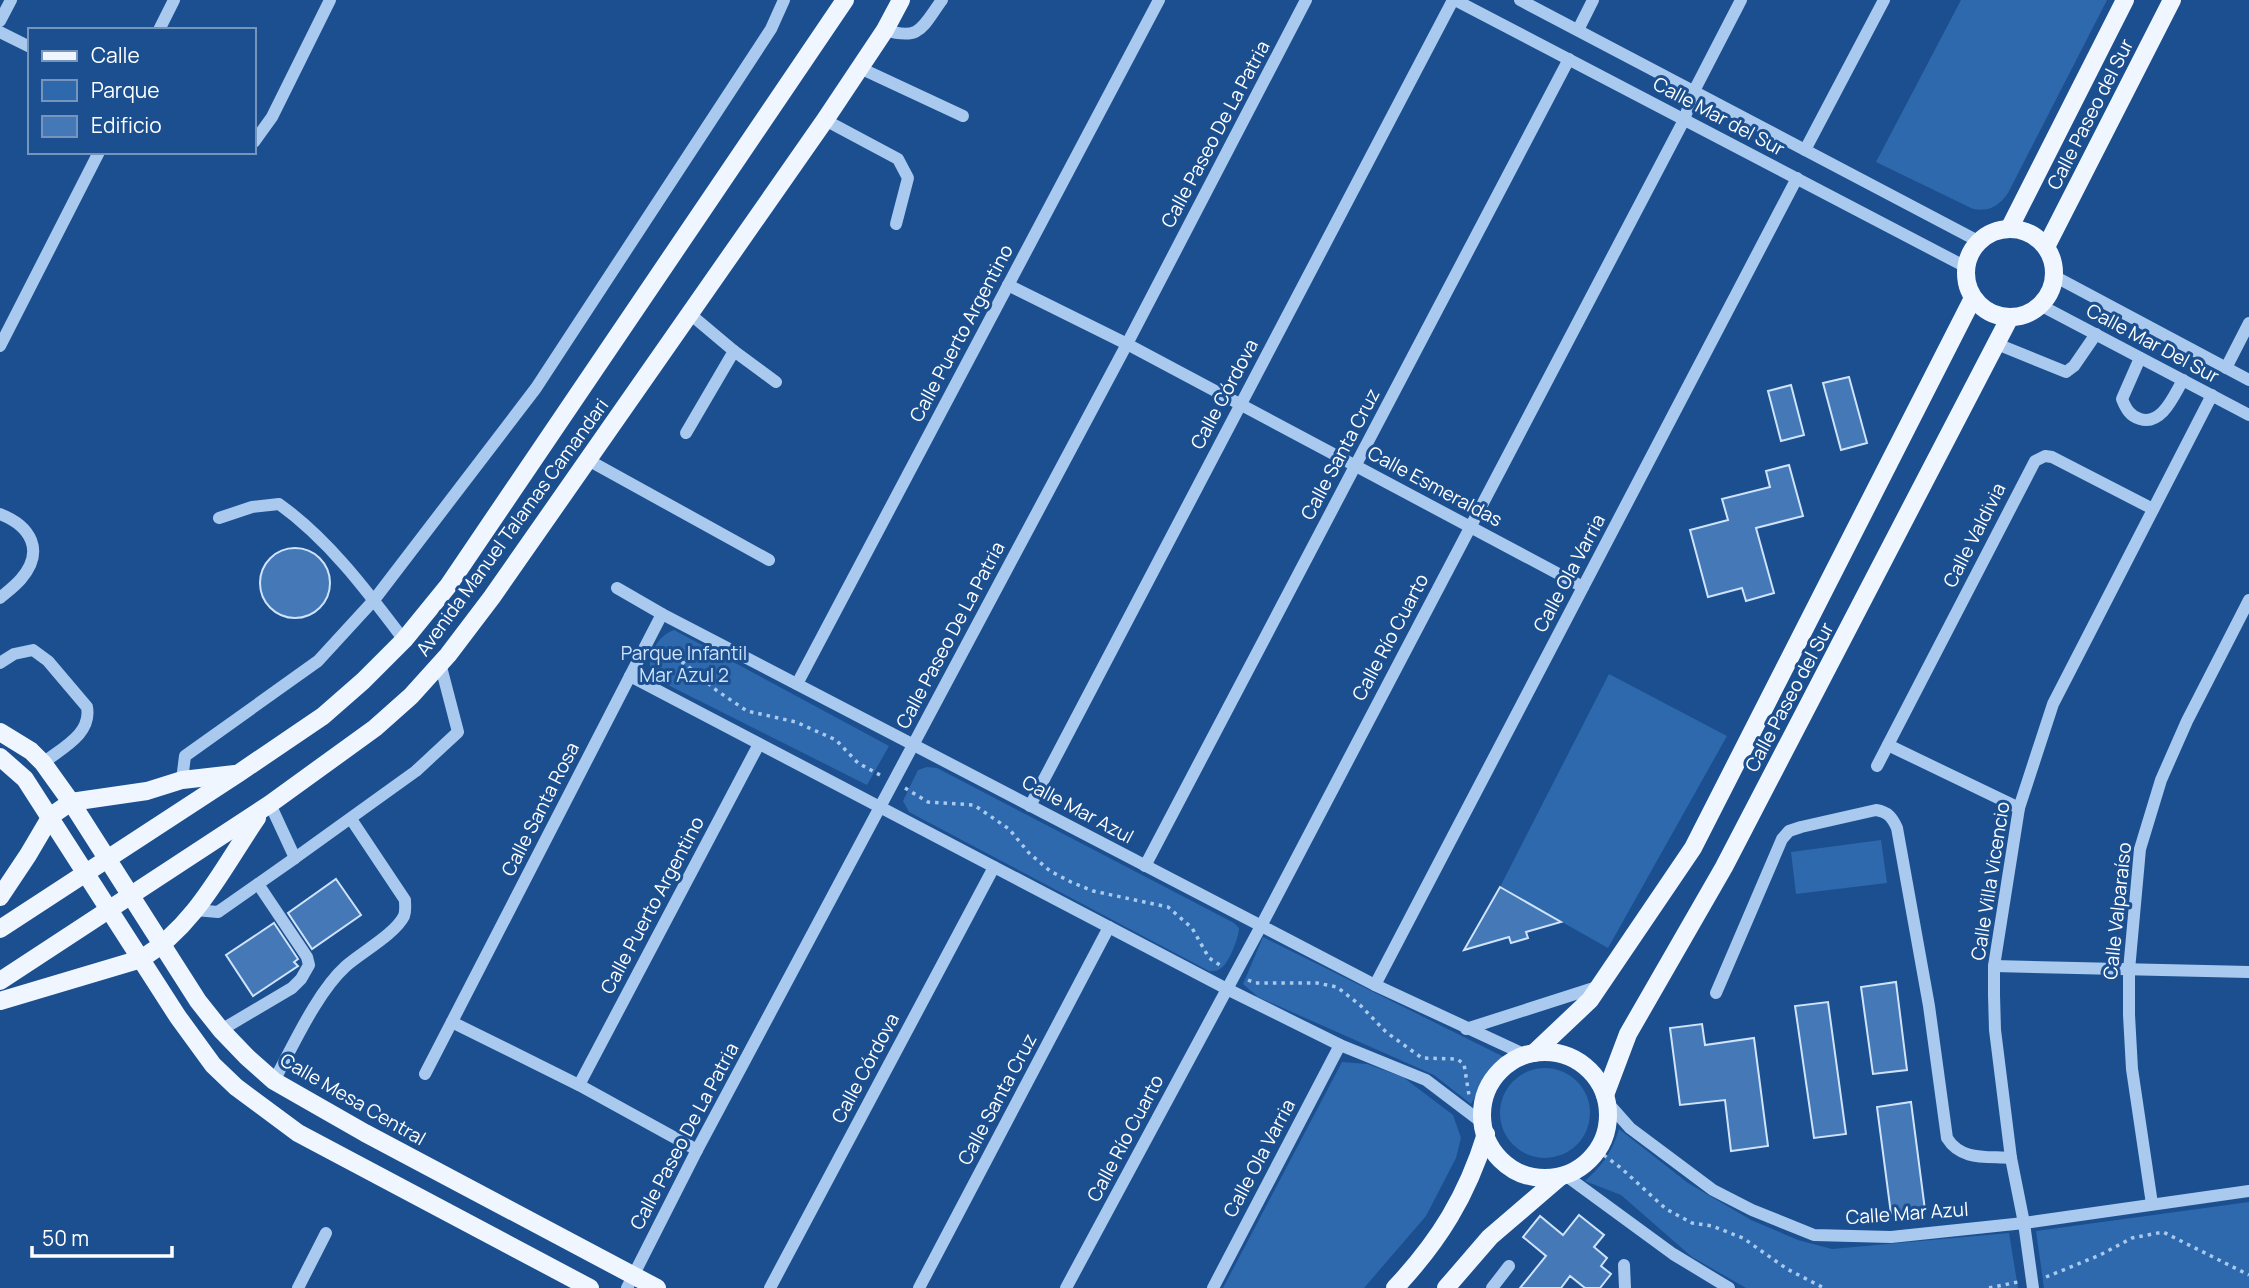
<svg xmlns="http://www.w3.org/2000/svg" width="2249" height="1288" viewBox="0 0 2249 1288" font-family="Manrope,sans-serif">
  <rect width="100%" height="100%" fill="#1b4f8f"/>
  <g fill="#2e69ad">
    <path d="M1961 0H2107L2008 193C1999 206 1989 212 1973 209L1876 162Z"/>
    <path d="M674 630 889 746 867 785 650 676C648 657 655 637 674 630Z"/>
    <path d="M1609 674 1727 736 1608 948 1500 887Z"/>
    <path d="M927 767 937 768 1234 923 1239 928C1239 937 1229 964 1220 969 1217 971 1213 971 1209 971L909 812 903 801 918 770Z"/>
    <path d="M1881 840 1887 883 1796 894 1791 852Z"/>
    <path d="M1263 937 1508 1059 1490 1069 1471 1104 1434 1075 1258 997 1243 984Z"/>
    <path d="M1342 1062 1367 1064 1403 1077 1453 1115 1461 1138 1456 1158 1426 1216 1364 1288H1223Z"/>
    <circle cx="1545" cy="1113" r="45"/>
    <path d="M1619 1129 1688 1183 1751 1220 1798 1240 1832 1249 2009 1233 2018 1288H1746L1692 1257 1621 1195 1585 1181C1603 1165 1612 1152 1619 1129Z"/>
    <path d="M2249 1202V1288H2044L2036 1231Z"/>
  </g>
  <g fill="#4478b7" stroke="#cfe3fa" stroke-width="2">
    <path d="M1849 377 1867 443 1841 450 1823 383Z"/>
    <path d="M1791 385 1804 435 1781 441 1768 391Z"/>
    <path d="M1789 465 1803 516 1756 528 1774 593 1746 601 1742 588 1708 597 1690 530 1728 520 1722 499 1770 487 1766 471Z"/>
    <circle cx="295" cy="583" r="35"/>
    <path d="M336 879 361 915 312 949 288 913Z"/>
    <path d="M1500 887 1561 922 1526 932 1528 938 1511 943 1509 937 1464 950Z"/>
    <path d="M274 923 298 959 294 962 298 966 253 996 226 955Z"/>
    <path d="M1896 982 1907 1070 1873 1074 1861 987Z"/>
    <path d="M1828 1002 1846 1134 1814 1138 1795 1006Z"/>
    <path d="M1702 1024 1705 1045 1754 1038 1768 1146 1731 1151 1725 1100 1680 1105 1670 1028Z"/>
    <path d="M1911 1102 1925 1210 1891 1214 1877 1107Z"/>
    <path d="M1579 1215 1604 1235 1594 1247 1607 1258 1601 1266 1611 1274 1600 1288H1585L1570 1276 1561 1288H1520L1546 1256 1523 1237 1540 1216 1563 1235Z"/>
  </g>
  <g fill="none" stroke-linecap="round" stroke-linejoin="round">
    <g stroke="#a9c9ee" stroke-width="3.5" stroke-dasharray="3.5 5" stroke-linecap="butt">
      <path d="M657 655 684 663 716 690 747 711 796 722 836 740 858 763 880 775"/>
      <path d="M905 788 928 802 974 805 1009 829 1029 853 1050 871 1071 882 1093 891 1168 907 1192 928 1209 958 1223 967"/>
      <path d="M1248 980 1255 983H1317L1337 987 1360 1005 1386 1032 1422 1058 1457 1059 1464 1064 1469 1095"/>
      <path d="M1597 1150 1621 1168 1666 1209 1692 1223 1712 1226 1743 1238 1787 1269 1824 1288"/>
      <path d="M2046 1277 2100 1255 2132 1238 2163 1232 2249 1275"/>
      <path d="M1989 1288 2018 1282"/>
    </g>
    <g stroke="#a9c9ee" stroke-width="12">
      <path d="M1455 0 1966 267"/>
      <path d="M1520 0 1978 241"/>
      <path d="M0 21 11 0"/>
      <path d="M159 30 174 0"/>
      <path d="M885 30C921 41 922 27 942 0"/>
      <path d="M1578 30 1593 0"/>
      <path d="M0 32 30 47"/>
      <path d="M860 68 963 116"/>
      <path d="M825 120 898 159 908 178 896 224"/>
      <path d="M254 142 272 117 330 0"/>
      <path d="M1805 150 1884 0"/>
      <path d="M2054 276 2249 380"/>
      <path d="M1008 285 1127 344 1583 587"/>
      <path d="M2040 305 2249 415"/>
      <path d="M1997 344 2066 372 2074 366 2096 334"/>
      <path d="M0 346 99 152"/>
      <path d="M734 351 776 382"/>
      <path d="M2140 358 2122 399C2126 409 2130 416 2140 419 2162 426 2174 395 2183 380"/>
      <path d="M2226 368 2249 323"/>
      <path d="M686 433 734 351 690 314"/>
      <path d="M588 460 769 560"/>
      <path d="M0 514C31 526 45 551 21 579 15 586 7 592 0 598"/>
      <path d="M219 518 252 507 279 504C329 540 367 591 404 640"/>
      <path d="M617 588 662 614 1375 985 1526 1055"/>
      <path d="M0 663 14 654 33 650 48 661 87 707C92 734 62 748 43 763"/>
      <path d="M630 676 1227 989 1340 1045 1426 1080 1484 1124"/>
      <path d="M797 684 1159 0"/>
      <path d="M1888 745 2019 808"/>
      <path d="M1877 766 2035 461 2045 456 2052 457 2153 509"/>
      <path d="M182 780 185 756 318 661 374 600 536 388 771 29 784 0"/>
      <path d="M270 804 295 858 416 771 458 732 440 663"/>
      <path d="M1030 806 1453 0"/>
      <path d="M1145 866 1569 59"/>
      <path d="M195 910 218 912 295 858"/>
      <path d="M1994 966 2249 972"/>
      <path d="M1375 985 1797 178"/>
      <path d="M1716 993 1782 839 1789 831 1801 827 1876 810C1888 812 1892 817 1897 828L1929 1006 1947 1138C1961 1161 1987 1156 2011 1158"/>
      <path d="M452 1022 579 1085 697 1150"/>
      <path d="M1466 1029 1600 986"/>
      <path d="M221 1030 292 988 301 979 309 965 307 957 258 884"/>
      <path d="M425 1074 662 614"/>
      <path d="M274 1081C293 1046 317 992 346 966 362 952 395 934 404 916 406 911 405 906 405 900L351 819"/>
      <path d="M579 1085 759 744"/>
      <path d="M1607 1102 1630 1128 1713 1190 1752 1210 1814 1235 1891 1237 2024 1223 2249 1191"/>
      <path d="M1565 1175 1673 1254 1729 1288"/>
      <path d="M2152 1204 2132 1069 2129 1015V970L2140 849 2161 780 2187 721 2249 600"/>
      <path d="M1624 1265 1625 1288"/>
      <path d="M298 1288 326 1233"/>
      <path d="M627 1288 697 1150 1127 344 1306 0"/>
      <path d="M770 1288 994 867"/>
      <path d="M919 1288 1109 927"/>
      <path d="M1066 1288 1261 926 1684 120 1694 91 1741 0"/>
      <path d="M1213 1288 1340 1045"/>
      <path d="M1492 1288 1509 1266"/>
      <path d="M2033 1288 2024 1223 2011 1158 1995 1030 1994 995V966L2019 808 2053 704 2212 395"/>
    </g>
    <g stroke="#f0f6ff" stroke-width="18">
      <path d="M2009 229 2125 0"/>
      <circle cx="2010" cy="273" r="44"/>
      <path d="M2046 247 2172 0"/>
      <path d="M0 732 31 751 43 763 71 802 198 1001 221 1030 247 1057 274 1081 365 1133 657 1288"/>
      <path d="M0 757 25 779 178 1017 213 1065 236 1087 298 1133 590 1288"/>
      <path d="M0 897 28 855 51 816 71 802 147 791 182 780 235 774"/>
      <path d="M0 929 239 773 323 716 363 681 404 640 448 586 845 0"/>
      <path d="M0 981 270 804 375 728 411 696 448 655 492 597 825 120 885 30 901 0"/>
      <path d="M0 1001 141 959C196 925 222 869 257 818"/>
      <circle cx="1545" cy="1115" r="63"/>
      <path d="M1534 1053 1590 1000 1693 848 1973 298"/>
      <path d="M1605 1095 1628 1034 1724 867 2010 317"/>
      <path d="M1395 1288C1439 1241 1467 1196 1486 1134"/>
      <path d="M1446 1288 1490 1237 1560 1177"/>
    </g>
  </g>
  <g text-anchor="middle" stroke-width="6" stroke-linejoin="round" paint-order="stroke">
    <g font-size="19" fill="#fff" stroke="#1b4f8f">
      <text transform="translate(2090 114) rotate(-63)" y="7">Calle Paseo del Sur</text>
      <text transform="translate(1719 116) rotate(28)" y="7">Calle Mar del Sur</text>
      <text transform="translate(1215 134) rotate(-62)" y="7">Calle Paseo De La Patria</text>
      <text transform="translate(961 333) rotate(-62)" y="7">Calle Puerto Argentino</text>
      <text transform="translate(2153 343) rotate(28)" y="7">Calle Mar Del Sur</text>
      <text transform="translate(1224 394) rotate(-62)" y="7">Calle Córdova</text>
      <text transform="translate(1340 454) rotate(-62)" y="7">Calle Santa Cruz</text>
      <text transform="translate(1435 486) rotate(28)" y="7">Calle Esmeraldas</text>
      <text transform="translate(512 527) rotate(-54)" y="7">Avenida Manuel Talamas Camandari</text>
      <text transform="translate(1974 535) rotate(-63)" y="7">Calle Valdivia</text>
      <text transform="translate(1569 573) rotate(-62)" y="7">Calle Ola Varria</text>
      <text transform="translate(950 635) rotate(-62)" y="7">Calle Paseo De La Patria</text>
      <text transform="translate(1390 637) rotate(-62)" y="7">Calle Río Cuarto</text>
      <text transform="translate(1789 697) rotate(-62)" y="7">Calle Paseo del Sur</text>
      <text transform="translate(540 809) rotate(-63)" y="7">Calle Santa Rosa</text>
      <text transform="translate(1078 809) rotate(28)" y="7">Calle Mar Azul</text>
      <text transform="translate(1990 881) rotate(-81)" y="7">Calle Villa Vicencio</text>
      <text transform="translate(652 905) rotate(-62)" y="7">Calle Puerto Argentino</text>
      <text transform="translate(2117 911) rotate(-84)" y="7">Calle Valparaíso</text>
      <text transform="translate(865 1068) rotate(-62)" y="7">Calle Córdova</text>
      <text transform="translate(353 1099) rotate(30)" y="7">Calle Mesa Central</text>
      <text transform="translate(997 1099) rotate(-62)" y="7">Calle Santa Cruz</text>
      <text transform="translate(684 1136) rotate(-62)" y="7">Calle Paseo De La Patria</text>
      <text transform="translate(1125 1138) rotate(-62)" y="7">Calle Río Cuarto</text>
      <text transform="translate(1259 1158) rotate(-62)" y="7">Calle Ola Varria</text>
      <text transform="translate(1907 1213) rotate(-4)" y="7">Calle Mar Azul</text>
    </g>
    <g font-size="19" fill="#cfe3fa" stroke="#1b4f8f">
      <text x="684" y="660">Parque Infantil<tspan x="684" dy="22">Mar Azul 2</tspan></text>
    </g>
  </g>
  <rect x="28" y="28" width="228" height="126" fill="#1b4f8f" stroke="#7695bc" stroke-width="2"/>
  <rect x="42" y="51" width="35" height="10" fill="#f0f6ff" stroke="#7695bc" stroke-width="2"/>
  <text x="91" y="63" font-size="21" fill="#ffffff">Calle</text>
  <rect x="42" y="80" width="35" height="21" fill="#2e69ad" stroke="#7695bc" stroke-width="2"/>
  <text x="91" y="98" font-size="21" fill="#ffffff">Parque</text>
  <rect x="42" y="116" width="35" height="21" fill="#4478b7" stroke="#7695bc" stroke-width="2"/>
  <text x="91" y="133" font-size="21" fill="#ffffff">Edificio</text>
  <path d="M32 1246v10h140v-10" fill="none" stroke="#ffffff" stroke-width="3.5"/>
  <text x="42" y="1246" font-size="21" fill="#ffffff" stroke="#1b4f8f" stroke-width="5" paint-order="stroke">50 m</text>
</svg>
